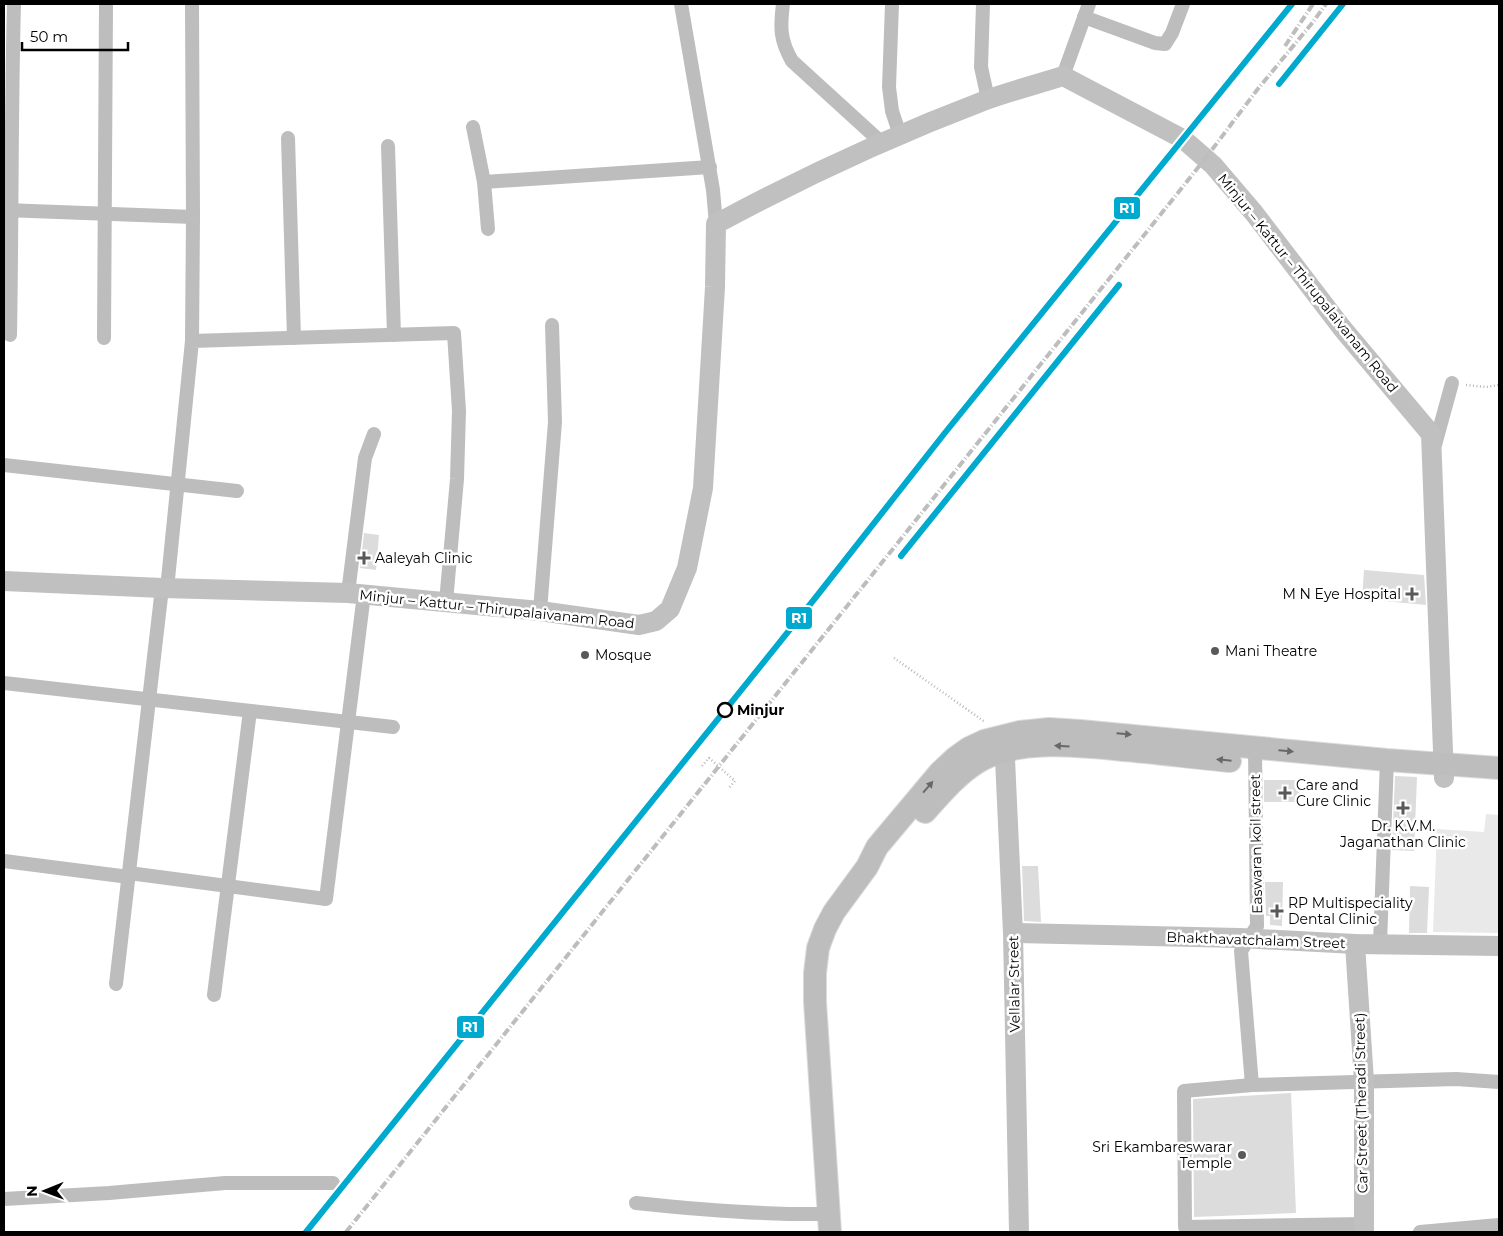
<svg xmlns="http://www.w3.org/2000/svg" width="1503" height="1236" viewBox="0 0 1503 1236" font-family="Montserrat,sans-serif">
  <rect width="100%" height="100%" fill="#fff"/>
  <path fill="#e9e9e9" d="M1486 814 1499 815V933L1433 932 1437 829 1484 832Z"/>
  <g fill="#dcdcdc">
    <path d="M364 533 379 535 376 570 360 568Z"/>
    <path d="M1364 570 1424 575 1426 605 1362 599Z"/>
    <path d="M1395 776 1417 777 1414 851 1392 850Z"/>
    <path d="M1264 780H1299L1300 802H1264Z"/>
    <path d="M1022 866H1038L1041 922 1024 921Z"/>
    <path d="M1265 882H1283L1282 926 1270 925V916H1266Z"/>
    <path d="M1410 886 1429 887 1427 933H1409Z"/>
    <path d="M1291 1093 1296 1213 1194 1217 1193 1099Z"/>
  </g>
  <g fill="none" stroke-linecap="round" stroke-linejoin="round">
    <g stroke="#dbdbdb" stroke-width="24">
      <g id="primary">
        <path d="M925 812C941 794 957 775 978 762 1021 736 1086 747 1135 751 1166 754 1198 758 1230 761"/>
        <path d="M830 1232 815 1002V973L818 948 825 929 834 912 867 867 877 847 940 772 955 758 969 748 984 741 1020 732 1049 729 1080 731 1387 760 1499 768"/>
      </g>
    </g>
    <g stroke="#b8b8b8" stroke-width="2.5" stroke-dasharray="1 2.5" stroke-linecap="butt">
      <path d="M1466 385 1486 387 1499 385"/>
      <path d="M894 658 985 722"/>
    </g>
    <g stroke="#bdbdbd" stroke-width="14">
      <path d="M192 4 193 217 192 341"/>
      <path d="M681 4 713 190 716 224"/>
      <path d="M783 4C780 28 780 40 792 61L882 143"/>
      <path d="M892 4 889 87 892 111 900 135"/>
      <path d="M983 4 981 67 988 99"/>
      <path d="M1084 17 1155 43 1165 44 1172 33 1183 4"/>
      <path d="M1063 76 1089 4"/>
      <path d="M473 127 484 182 488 229"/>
      <path d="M288 138 294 338"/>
      <path d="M388 146 394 335"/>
      <path d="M484 182 710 167"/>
      <path d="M4 210 193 217"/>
      <path d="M10 335C12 225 11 114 14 4"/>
      <path d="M104 338 106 4"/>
      <path d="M1435 445 1452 383"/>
      <path d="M4 465 237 491"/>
      <path d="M167 589 192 341 454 333 459 411 457 479 446 602"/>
      <path d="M348 593 365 458 374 434"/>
      <path d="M540 611 555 422 552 325"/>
      <path d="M4 683 393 727"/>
      <path d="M4 861 129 877"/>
      <path d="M129 873 326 899 364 594"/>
      <path d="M1380 943 1387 760"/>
      <path d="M116 984 162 588"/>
      <path d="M214 995 250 711"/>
      <path d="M1252 1085 1241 951 1257 926 1255 748"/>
      <path d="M4 1199 109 1193 225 1183H333"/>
      <path d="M636 1203C701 1210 763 1215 828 1214"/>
      <path d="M1363 1224 1185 1227 1184 1091 1252 1085 1456 1079 1499 1082"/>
      <path d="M1420 1232 1499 1225"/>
    </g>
    <g stroke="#c0c0c0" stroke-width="20">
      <path d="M4 581 162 588 348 593 540 611 639 625 656 621 670 609 687 568 703 488 715 287 716 224C803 177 894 135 986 100 1011 91 1038 84 1063 76L1183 139 1213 165 1254 213 1342 328 1431 434 1444 778"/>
      <path d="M1004 737 1013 933 1019 1232"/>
      <path d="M1013 933 1240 938 1355 944 1499 946"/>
      <path d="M1355 944 1364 1081V1232"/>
    </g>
    <use href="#primary" stroke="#bdbdbd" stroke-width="22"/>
    <g stroke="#bdbdbd" stroke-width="4" stroke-dasharray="8 2.5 1 2.5" stroke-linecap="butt">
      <path d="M1285 46 1313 4"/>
      <path d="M346 1232 1205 159 1257 90 1313 22 1326 4"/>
    </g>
    <path stroke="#b8b8b8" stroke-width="2.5" stroke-dasharray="1 2.5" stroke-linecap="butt" d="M702 766 709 758 735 781 728 789"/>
    <g stroke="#fff" stroke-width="10">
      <g id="rail-1">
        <path d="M1279 84 1343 4"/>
        <path d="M901 556 1119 285"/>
        <path d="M306 1232 816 597 944 434 1292 4"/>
      </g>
    </g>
    <use href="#rail-1" stroke="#00a9ce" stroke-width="6"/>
  </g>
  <defs><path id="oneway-solid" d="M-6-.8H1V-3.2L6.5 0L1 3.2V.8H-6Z" transform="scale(1.25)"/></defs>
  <g fill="#686868">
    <use href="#oneway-solid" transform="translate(1124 734) rotate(5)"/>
    <use href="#oneway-solid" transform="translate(1062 746) rotate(-177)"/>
    <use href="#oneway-solid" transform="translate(1286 751) rotate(5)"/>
    <use href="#oneway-solid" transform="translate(1224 760) rotate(-174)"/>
    <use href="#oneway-solid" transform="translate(928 787) rotate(-49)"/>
  </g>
  <g fill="#595959" stroke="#fff" stroke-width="2">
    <path d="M361.5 550.5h5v5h5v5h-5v5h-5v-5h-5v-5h5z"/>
    <path d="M1409.5 586.5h5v5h5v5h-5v5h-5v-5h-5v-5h5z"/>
    <circle cx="1215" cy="651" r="5"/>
    <circle cx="585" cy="655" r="5"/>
    <path d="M1282.5 785.5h5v5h5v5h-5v5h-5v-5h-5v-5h5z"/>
    <path d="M1400.5 800.5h5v5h5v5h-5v5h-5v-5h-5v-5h5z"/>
    <path d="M1274.5 903.5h5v5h5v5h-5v5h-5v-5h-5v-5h5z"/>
    <circle cx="1242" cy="1155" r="5"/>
  </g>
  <circle fill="#fff" stroke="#000" stroke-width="2.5" cx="725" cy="710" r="7"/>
  <g text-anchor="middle" stroke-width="5" stroke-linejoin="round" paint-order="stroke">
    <g font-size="14" fill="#000" stroke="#fff">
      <text transform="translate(1308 283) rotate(51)" y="5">Minjur – Kattur – Thirupalaivanam Road</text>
      <text transform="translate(497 609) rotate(6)" y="5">Minjur – Kattur – Thirupalaivanam Road</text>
      <text transform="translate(1256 844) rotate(-91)" y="5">Easwaran koil street</text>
      <text transform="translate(1256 940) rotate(2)" y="5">Bhakthavatchalam Street</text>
      <text transform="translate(1014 984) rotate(-91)" y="5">Vellalar Street</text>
      <text transform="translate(1361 1103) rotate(-91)" y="5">Car Street (Theradi Street)</text>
    </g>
    <g font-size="14" fill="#000" stroke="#fff" text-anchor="start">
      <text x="375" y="563">Aaleyah Clinic</text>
      <text x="1401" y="599" text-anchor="end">M N Eye Hospital</text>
      <text x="1225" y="656">Mani Theatre</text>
      <text x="595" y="660">Mosque</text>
      <text x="1296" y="790">Care and<tspan x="1296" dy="16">Cure Clinic</tspan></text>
      <text x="1403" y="831" text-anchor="middle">Dr. K.V.M.<tspan x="1403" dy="16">Jaganathan Clinic</tspan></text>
      <text x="1288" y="908">RP Multispeciality<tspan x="1288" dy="16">Dental Clinic</tspan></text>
      <text x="1232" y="1152" text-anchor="end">Sri Ekambareswarar<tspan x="1232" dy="16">Temple</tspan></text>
    </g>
    <g font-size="14" font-weight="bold" fill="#000" stroke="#fff" text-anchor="start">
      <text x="737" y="715">Minjur</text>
    </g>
  </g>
  <g stroke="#fff" stroke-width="2">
    <rect x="1113" y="196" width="28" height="24" rx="5" fill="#00a9ce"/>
    <rect x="785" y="606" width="28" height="24" rx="5" fill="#00a9ce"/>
    <rect x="456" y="1015" width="29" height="24" rx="5" fill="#00a9ce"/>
  </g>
  <g font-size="14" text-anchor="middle" font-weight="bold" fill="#fff">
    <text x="1127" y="213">R1</text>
    <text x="799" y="623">R1</text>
    <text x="470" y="1032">R1</text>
  </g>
  <rect width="1503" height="1236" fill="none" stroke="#000000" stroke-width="10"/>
  <g transform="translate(45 1191) rotate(269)" stroke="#ffffff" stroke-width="4" paint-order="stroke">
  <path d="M0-4L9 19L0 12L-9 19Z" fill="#000000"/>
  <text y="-8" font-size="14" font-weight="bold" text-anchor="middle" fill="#000000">N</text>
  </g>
  <path d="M22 42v8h106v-8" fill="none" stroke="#000000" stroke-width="2.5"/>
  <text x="30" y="42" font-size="15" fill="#000000" stroke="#ffffff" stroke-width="4" paint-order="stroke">50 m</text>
</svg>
